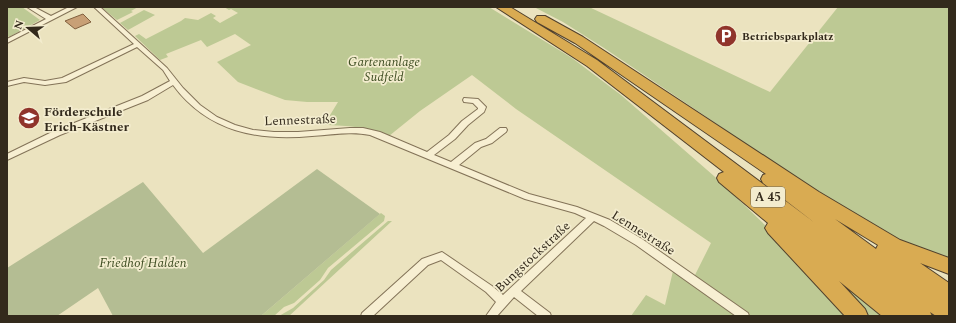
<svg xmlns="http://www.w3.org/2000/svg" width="956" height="323" viewBox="0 0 956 323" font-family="Spectral,serif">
  <rect width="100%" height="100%" fill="#ebe3bf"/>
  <g fill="#bdc994">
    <path d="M7 7H22L40 20 9 37 7 35Z"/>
    <path d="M101 7H138L131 11 133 12 117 20Z"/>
    <path d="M224 7H489L572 58 621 95 714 176 792 251 851 316H631L646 295 665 305 673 271 691 283 711 243 516 109 472 75 420 111 389 136C364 126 350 126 324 125L338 102H307L285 100 238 82 217 62 251 45 235 34 207 47 201 40 166 54 168 57 160 60 135 36 139 34 146 39 181 21 185 18 198 20 211 13 216 16 213 18 220 23 238 13 231 9 229 10Z"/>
    <path d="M534 7H589L770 92 838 7H949V261L912 248 838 210 717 124 604 48 563 22Z"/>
    <path d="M144 10 155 15 128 30 120 23Z"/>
    <path d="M381 213 385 216 384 221 328 268 320 280 294 303 284 307 274 316H261Z"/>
    <path d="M388 221H392L289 316H279L293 308 324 280 331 270Z"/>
    <path d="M776 224 890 316H867Z"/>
  </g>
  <path fill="#b4bd93" d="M317 169 380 214 261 316H113L98 288 57 316H7V268L143 182 203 253Z"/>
  <path fill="#c8a076" stroke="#81603f" d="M83 14 91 22 75 29 65 21Z"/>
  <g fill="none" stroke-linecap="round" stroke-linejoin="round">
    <g stroke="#837358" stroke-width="2">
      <g id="minor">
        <path d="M27 7H34L51 16 69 7H77L7 43V39L46 19Z"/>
        <path d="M94 7H100L167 68 183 88 200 105 217 117 235 125 253 130 274 132H298L350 128H363L380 132 427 152 449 135 462 121 478 109V108L473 103 464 102 463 100 464 98 478 99 486 107 484 112 468 125 455 139 434 155 451 162 475 143 486 139 500 128H506L507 130 506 132 492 143 481 147 459 165 529 194 577 207 610 220 642 239 748 313 749 316H736L636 245 604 226 594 221 521 291 550 313 551 316H538L514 297 497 316H486L496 302 486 292 441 260 428 265 373 316H361L362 313 422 259 442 252 492 286 503 295 586 218 575 213 525 199 370 135C351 131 331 135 312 136 257 141 208 132 173 85L148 100 60 135 7 160V154L54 131 142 96 170 81 163 70 137 47 66 82 45 85 24 82 7 86V82L24 78 45 81 62 78 134 44Z"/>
      </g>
    </g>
    <g stroke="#51412d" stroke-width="2">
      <path id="motorway" d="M496 7H510L597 60 815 223 763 183 761 179 763 175 766 174 575 43 537 22 535 19 537 16H545L583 37 819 192 900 240 949 258V274L920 263 949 283V316H936L930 312 932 316H882L839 281 865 309 868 316H845L768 233 765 228 768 223 719 182 717 178 719 174 724 172 587 66ZM835 219 878 245 876 249Z"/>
    </g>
    <use href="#minor" fill="#f7efd2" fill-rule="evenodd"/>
    <use href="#motorway" fill="#d9ab52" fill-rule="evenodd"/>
  </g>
  <defs>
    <g id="parking-disc" transform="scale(1.15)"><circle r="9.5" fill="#90342b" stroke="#f3ecce"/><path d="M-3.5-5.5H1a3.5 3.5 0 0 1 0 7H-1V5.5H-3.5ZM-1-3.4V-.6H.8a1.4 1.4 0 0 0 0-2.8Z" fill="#fff"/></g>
    <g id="school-disc" transform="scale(1.15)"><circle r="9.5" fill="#90342b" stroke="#f3ecce"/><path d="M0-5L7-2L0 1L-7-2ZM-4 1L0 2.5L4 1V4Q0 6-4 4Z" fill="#fff"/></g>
  </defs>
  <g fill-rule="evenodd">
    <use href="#parking-disc" x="726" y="36"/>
    <use href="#school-disc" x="29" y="118"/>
  </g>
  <g text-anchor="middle" stroke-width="3.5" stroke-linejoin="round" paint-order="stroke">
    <g font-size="11" font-weight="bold" fill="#332a1c" stroke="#f3ecce" text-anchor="start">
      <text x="742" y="40">Betriebsparkplatz</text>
    </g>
    <rect fill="#f3ecce" stroke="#6d6451" stroke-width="1" x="751" y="187" width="34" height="20" rx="3"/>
    <g font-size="12" font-weight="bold" fill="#332a1c">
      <text x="768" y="201">A 45</text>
    </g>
    <g font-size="13" font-style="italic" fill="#404f24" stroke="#f3ecce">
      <text x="384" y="66">Gartenanlage<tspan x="384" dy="15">Sudfeld</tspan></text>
      <text x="143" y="267">Friedhof Halden</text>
    </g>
    <g font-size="13" font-weight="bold" fill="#332a1c" stroke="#f3ecce" text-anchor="start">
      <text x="44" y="116">Förderschule<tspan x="44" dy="15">Erich-Kästner</tspan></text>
    </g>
    <g font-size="13" fill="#332a1c" stroke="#f3ecce">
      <text transform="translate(300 119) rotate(-2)" y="5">Lennestraße</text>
      <text transform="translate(644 232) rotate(32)" y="5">Lennestraße</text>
      <text transform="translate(532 256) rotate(-43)" y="5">Bungstockstraße</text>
    </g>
  </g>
  <rect width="956" height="323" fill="none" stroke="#332a1c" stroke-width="16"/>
  <g transform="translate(28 28) rotate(289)" stroke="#f3ecce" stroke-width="3" paint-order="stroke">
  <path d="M0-3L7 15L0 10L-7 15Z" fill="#332a1c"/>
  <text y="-6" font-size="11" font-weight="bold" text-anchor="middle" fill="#332a1c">N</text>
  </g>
</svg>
